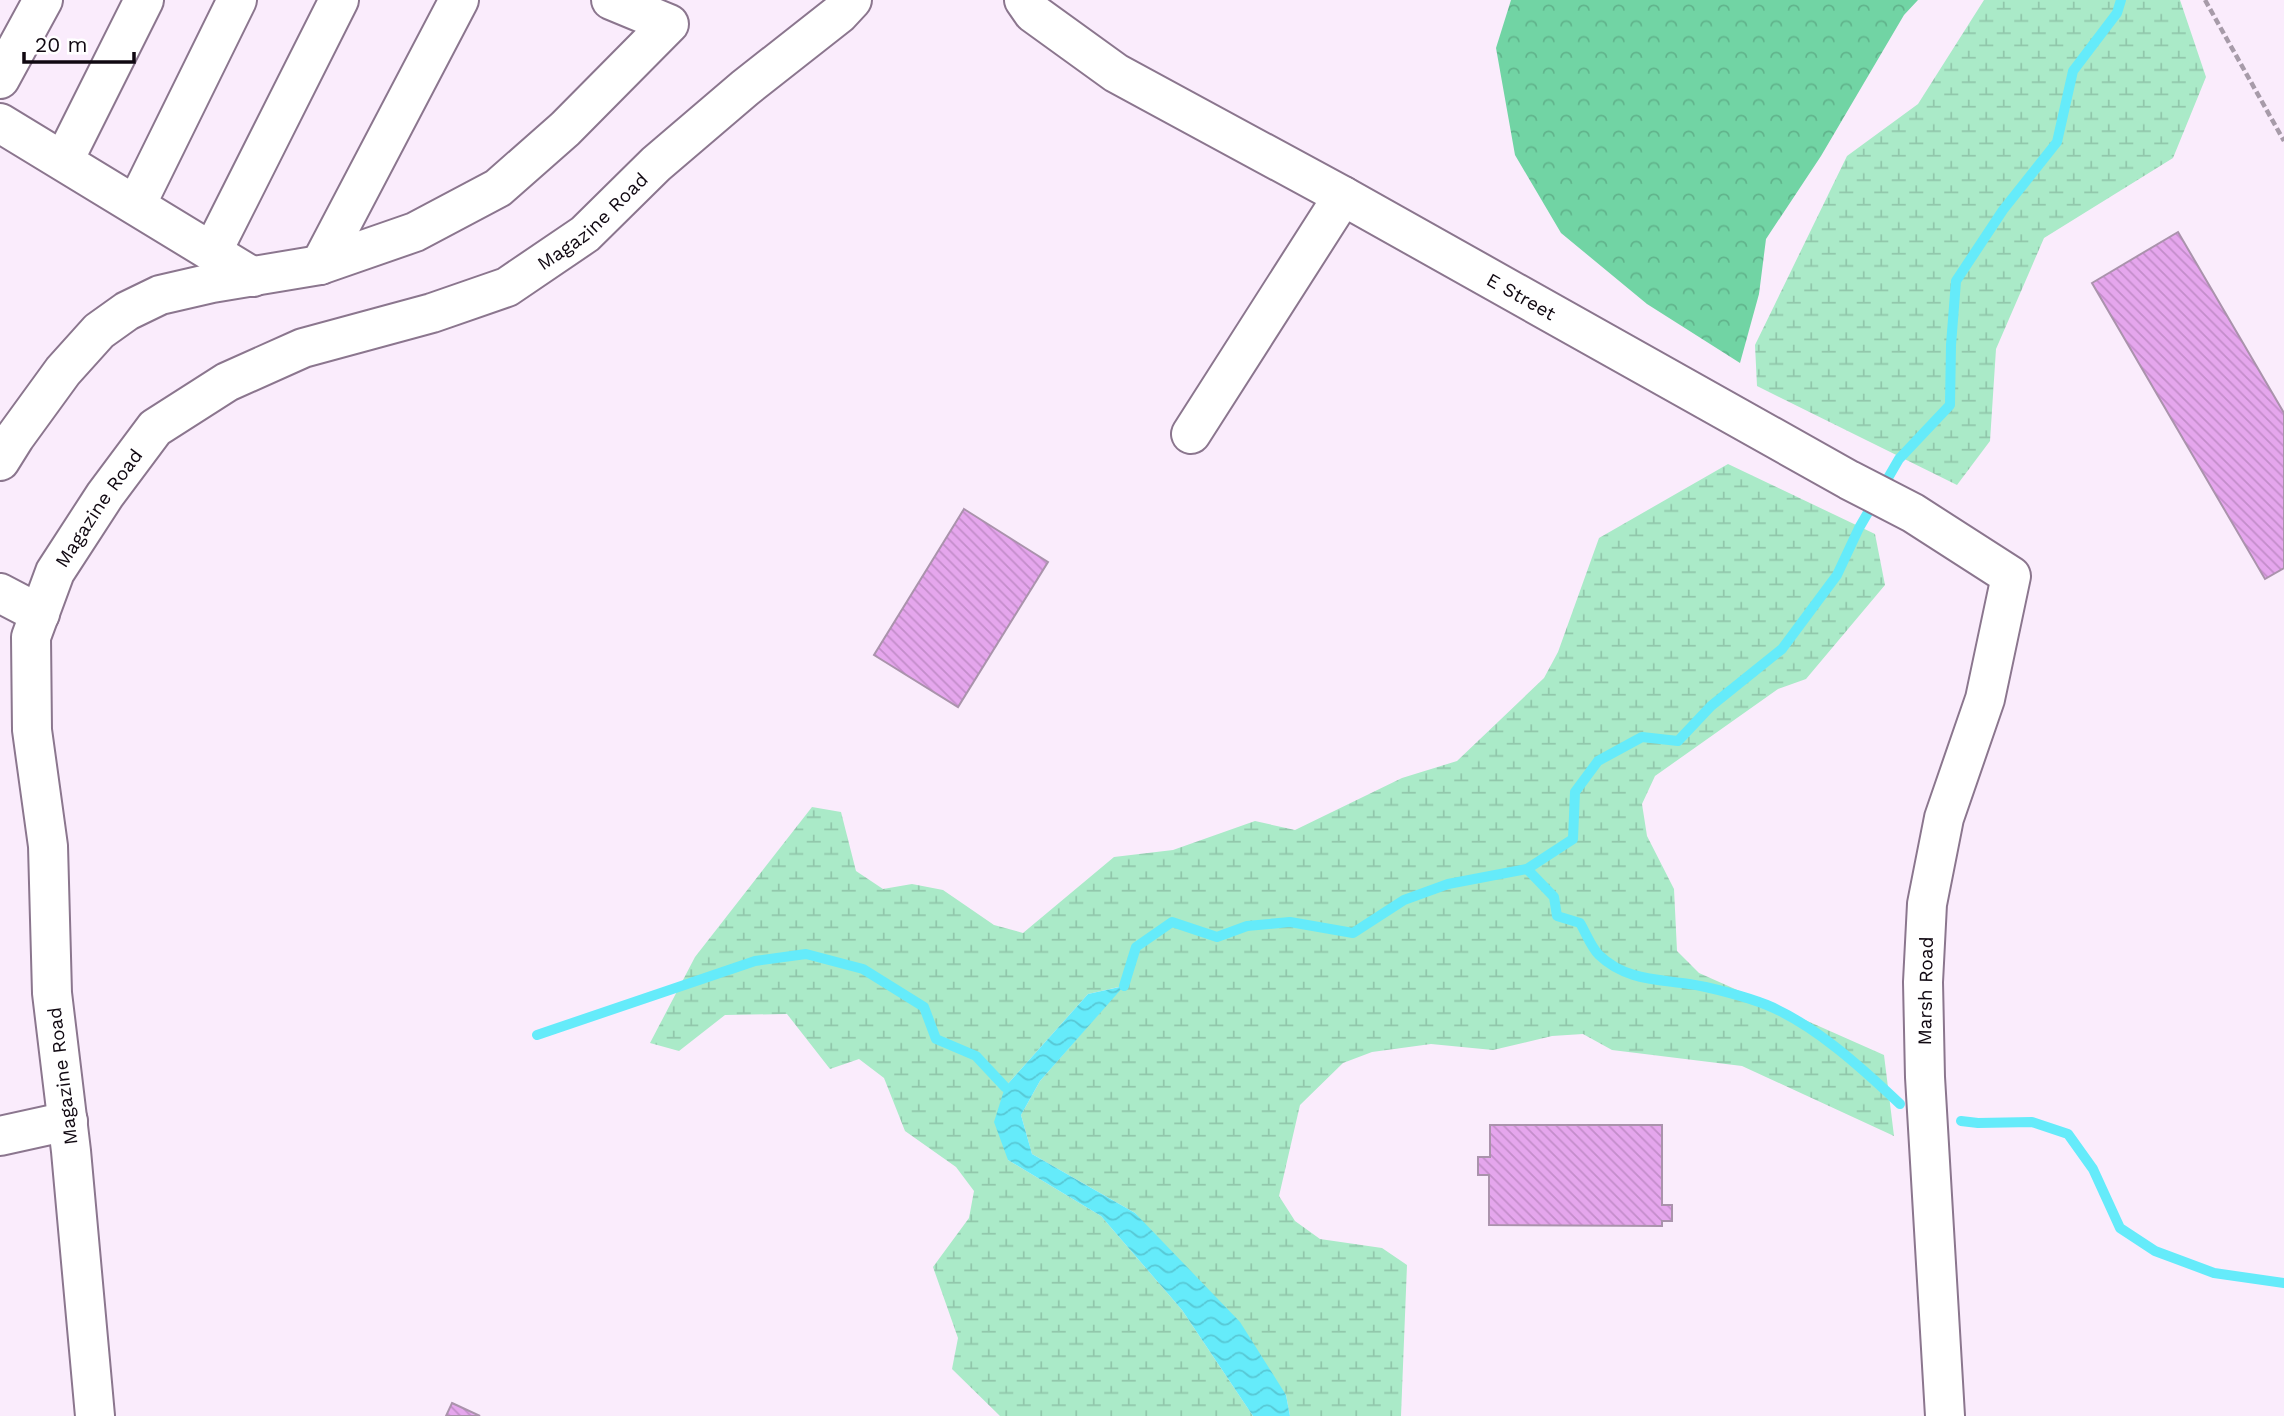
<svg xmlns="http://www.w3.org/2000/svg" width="2284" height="1416" viewBox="0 0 2284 1416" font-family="'Work Sans',sans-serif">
  <defs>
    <pattern id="forest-crowns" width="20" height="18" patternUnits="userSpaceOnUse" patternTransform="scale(1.75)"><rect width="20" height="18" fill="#71d4a4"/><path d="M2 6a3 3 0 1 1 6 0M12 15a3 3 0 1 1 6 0" fill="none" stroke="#61b48c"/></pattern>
    <pattern id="wetland-marsh" width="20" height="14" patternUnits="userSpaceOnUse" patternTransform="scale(1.75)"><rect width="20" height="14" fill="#aaeac8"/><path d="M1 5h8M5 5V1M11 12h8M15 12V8" fill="none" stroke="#91c7ab"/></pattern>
    <pattern id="water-waves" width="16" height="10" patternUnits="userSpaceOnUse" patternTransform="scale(1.75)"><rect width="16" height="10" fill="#65ebfa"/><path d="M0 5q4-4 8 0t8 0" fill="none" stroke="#57c8d5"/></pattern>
    <pattern id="building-back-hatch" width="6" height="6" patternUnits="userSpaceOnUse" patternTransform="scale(1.75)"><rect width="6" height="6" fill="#e5a6ed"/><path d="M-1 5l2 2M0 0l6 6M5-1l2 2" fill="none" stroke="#c38dca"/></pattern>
  </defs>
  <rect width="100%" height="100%" fill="#faecfc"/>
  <path fill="url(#forest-crowns)" d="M1511 0H1918L1904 15 1821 156 1766 239 1759 294 1740 363 1647 304 1561 233 1515 155 1496 48Z"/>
  <g fill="url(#wetland-marsh)">
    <path d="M1984 0H2180L2206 77 2173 158 2044 238 1996 349 1990 441 1957 485 1757 386 1755 345 1847 156 1918 104Z"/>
    <path d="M1728 464 1875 534 1885 585 1806 679 1778 689 1655 776 1642 804 1647 836 1674 889 1677 951 1699 973 1884 1055 1894 1136 1742 1066 1612 1050 1583 1034 1552 1036 1493 1050 1431 1044 1372 1052 1343 1063 1300 1105 1279 1196 1295 1221 1320 1239 1382 1248 1407 1265 1401 1416H1290L1286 1395 1135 1213 1032 1154 1021 1115 1040 1081 1123 986 1088 994 1005 1087 1008 1160 1101 1216 1182 1310 1253 1416H1000L952 1369 958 1338 933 1267 969 1218 974 1191 956 1167 905 1131 884 1078 859 1059 830 1069 787 1014 725 1015 679 1051 650 1043 695 957 812 807 841 812 856 871 883 889 912 884 943 890 994 925 1023 933 1114 857 1173 850 1255 821 1295 830 1402 778 1457 761 1544 678 1558 652 1599 538Z"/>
  </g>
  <path fill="url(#water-waves)" d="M1124 986 1040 1081 1021 1115 1032 1154 1135 1213 1240 1322 1286 1395 1290 1416H1253L1182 1310 1101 1216 1008 1160 994 1122 1005 1087 1088 994Z"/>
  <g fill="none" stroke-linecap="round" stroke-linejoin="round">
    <g stroke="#65ebfa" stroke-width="10">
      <path d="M1527 869 1554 897 1557 916 1580 923C1586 933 1591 947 1599 955 1625 980 1656 979 1689 984 1710 987 1747 997 1767 1005 1815 1025 1862 1068 1900 1104"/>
      <path d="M1124 986 1136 947 1172 922 1217 937 1247 926 1290 922 1353 933 1404 900 1448 884 1527 869 1573 839 1575 792 1598 761 1642 737 1678 741 1711 706 1782 649 1837 575 1859 528 1899 459 1950 405 1951 345 1956 281 2003 210 2057 142 2073 71 2117 13 2121 0"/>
      <path d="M537 1035 755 961 806 954 863 969 924 1007 936 1039 976 1056 1005 1087"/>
      <path d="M1961 1121 1978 1123 2032 1122 2068 1134 2093 1169 2120 1228 2155 1251 2214 1273 2284 1283"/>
    </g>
  </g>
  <g fill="url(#building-back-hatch)" stroke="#aa93ac" stroke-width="2">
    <path d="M2178 232 2284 413V568L2265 579 2092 283Z"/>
    <path d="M964 509 1048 562 958 707 874 655Z"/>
    <path d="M1490 1125H1662V1205H1672V1221H1662V1226L1489 1225V1175H1478V1157H1490Z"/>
    <path d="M452 1403 480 1416H446Z"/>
  </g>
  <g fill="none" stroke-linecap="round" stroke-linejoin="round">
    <g stroke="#8b768e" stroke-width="42">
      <g id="minor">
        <path id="s1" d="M1024 0 1033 13 1116 73 1343 196 1849 480 1913 513 2011 576 1985 699 1944 818 1927 904 1923 982 1925 1077 1945 1416"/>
        <path d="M0 79 43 0"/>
        <path d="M0 123 253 277"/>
        <path d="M64 160 144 0"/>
        <path d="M136 205 237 0"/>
        <path d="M212 252 339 0"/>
        <path d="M320 265 459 0"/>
        <path d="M1191 434 1343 196"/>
        <path d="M0 461 15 437 63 371 99 331 127 311 160 295 212 283 320 265 415 232 498 188 565 129 669 24 611 0"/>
        <path d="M0 593 40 614"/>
        <path d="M0 1136 68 1121"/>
        <path id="s2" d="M95 1416 71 1151 52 993 48 846 32 730 31 637 55 572 105 495 155 428 227 382 303 348 432 313 507 287 585 234 656 164 745 88 839 14 852 0"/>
      </g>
    </g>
    <path stroke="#a79ba9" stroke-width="4.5" stroke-dasharray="7 3.5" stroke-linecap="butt" d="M2205 0 2284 141"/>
    <use href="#minor" stroke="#fff" stroke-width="38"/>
  </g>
  <g text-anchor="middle" stroke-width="7" stroke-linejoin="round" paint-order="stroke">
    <g font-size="19" fill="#100811" stroke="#fff">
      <text dy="7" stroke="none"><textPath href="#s2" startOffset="1517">Magazine Road</textPath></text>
      <text dy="7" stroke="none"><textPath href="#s1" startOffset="581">E Street</textPath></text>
      <text dy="7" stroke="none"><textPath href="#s2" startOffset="929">Magazine Road</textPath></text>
      <text transform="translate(1925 991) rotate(-89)" y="7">Marsh Road</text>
      <text transform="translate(62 1076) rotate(-97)" y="7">Magazine Road</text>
    </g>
  </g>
  <path d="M24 52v10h110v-10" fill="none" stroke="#100811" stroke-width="3.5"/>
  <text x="35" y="52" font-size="21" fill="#100811" stroke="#ffffff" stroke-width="5" paint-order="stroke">20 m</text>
</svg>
